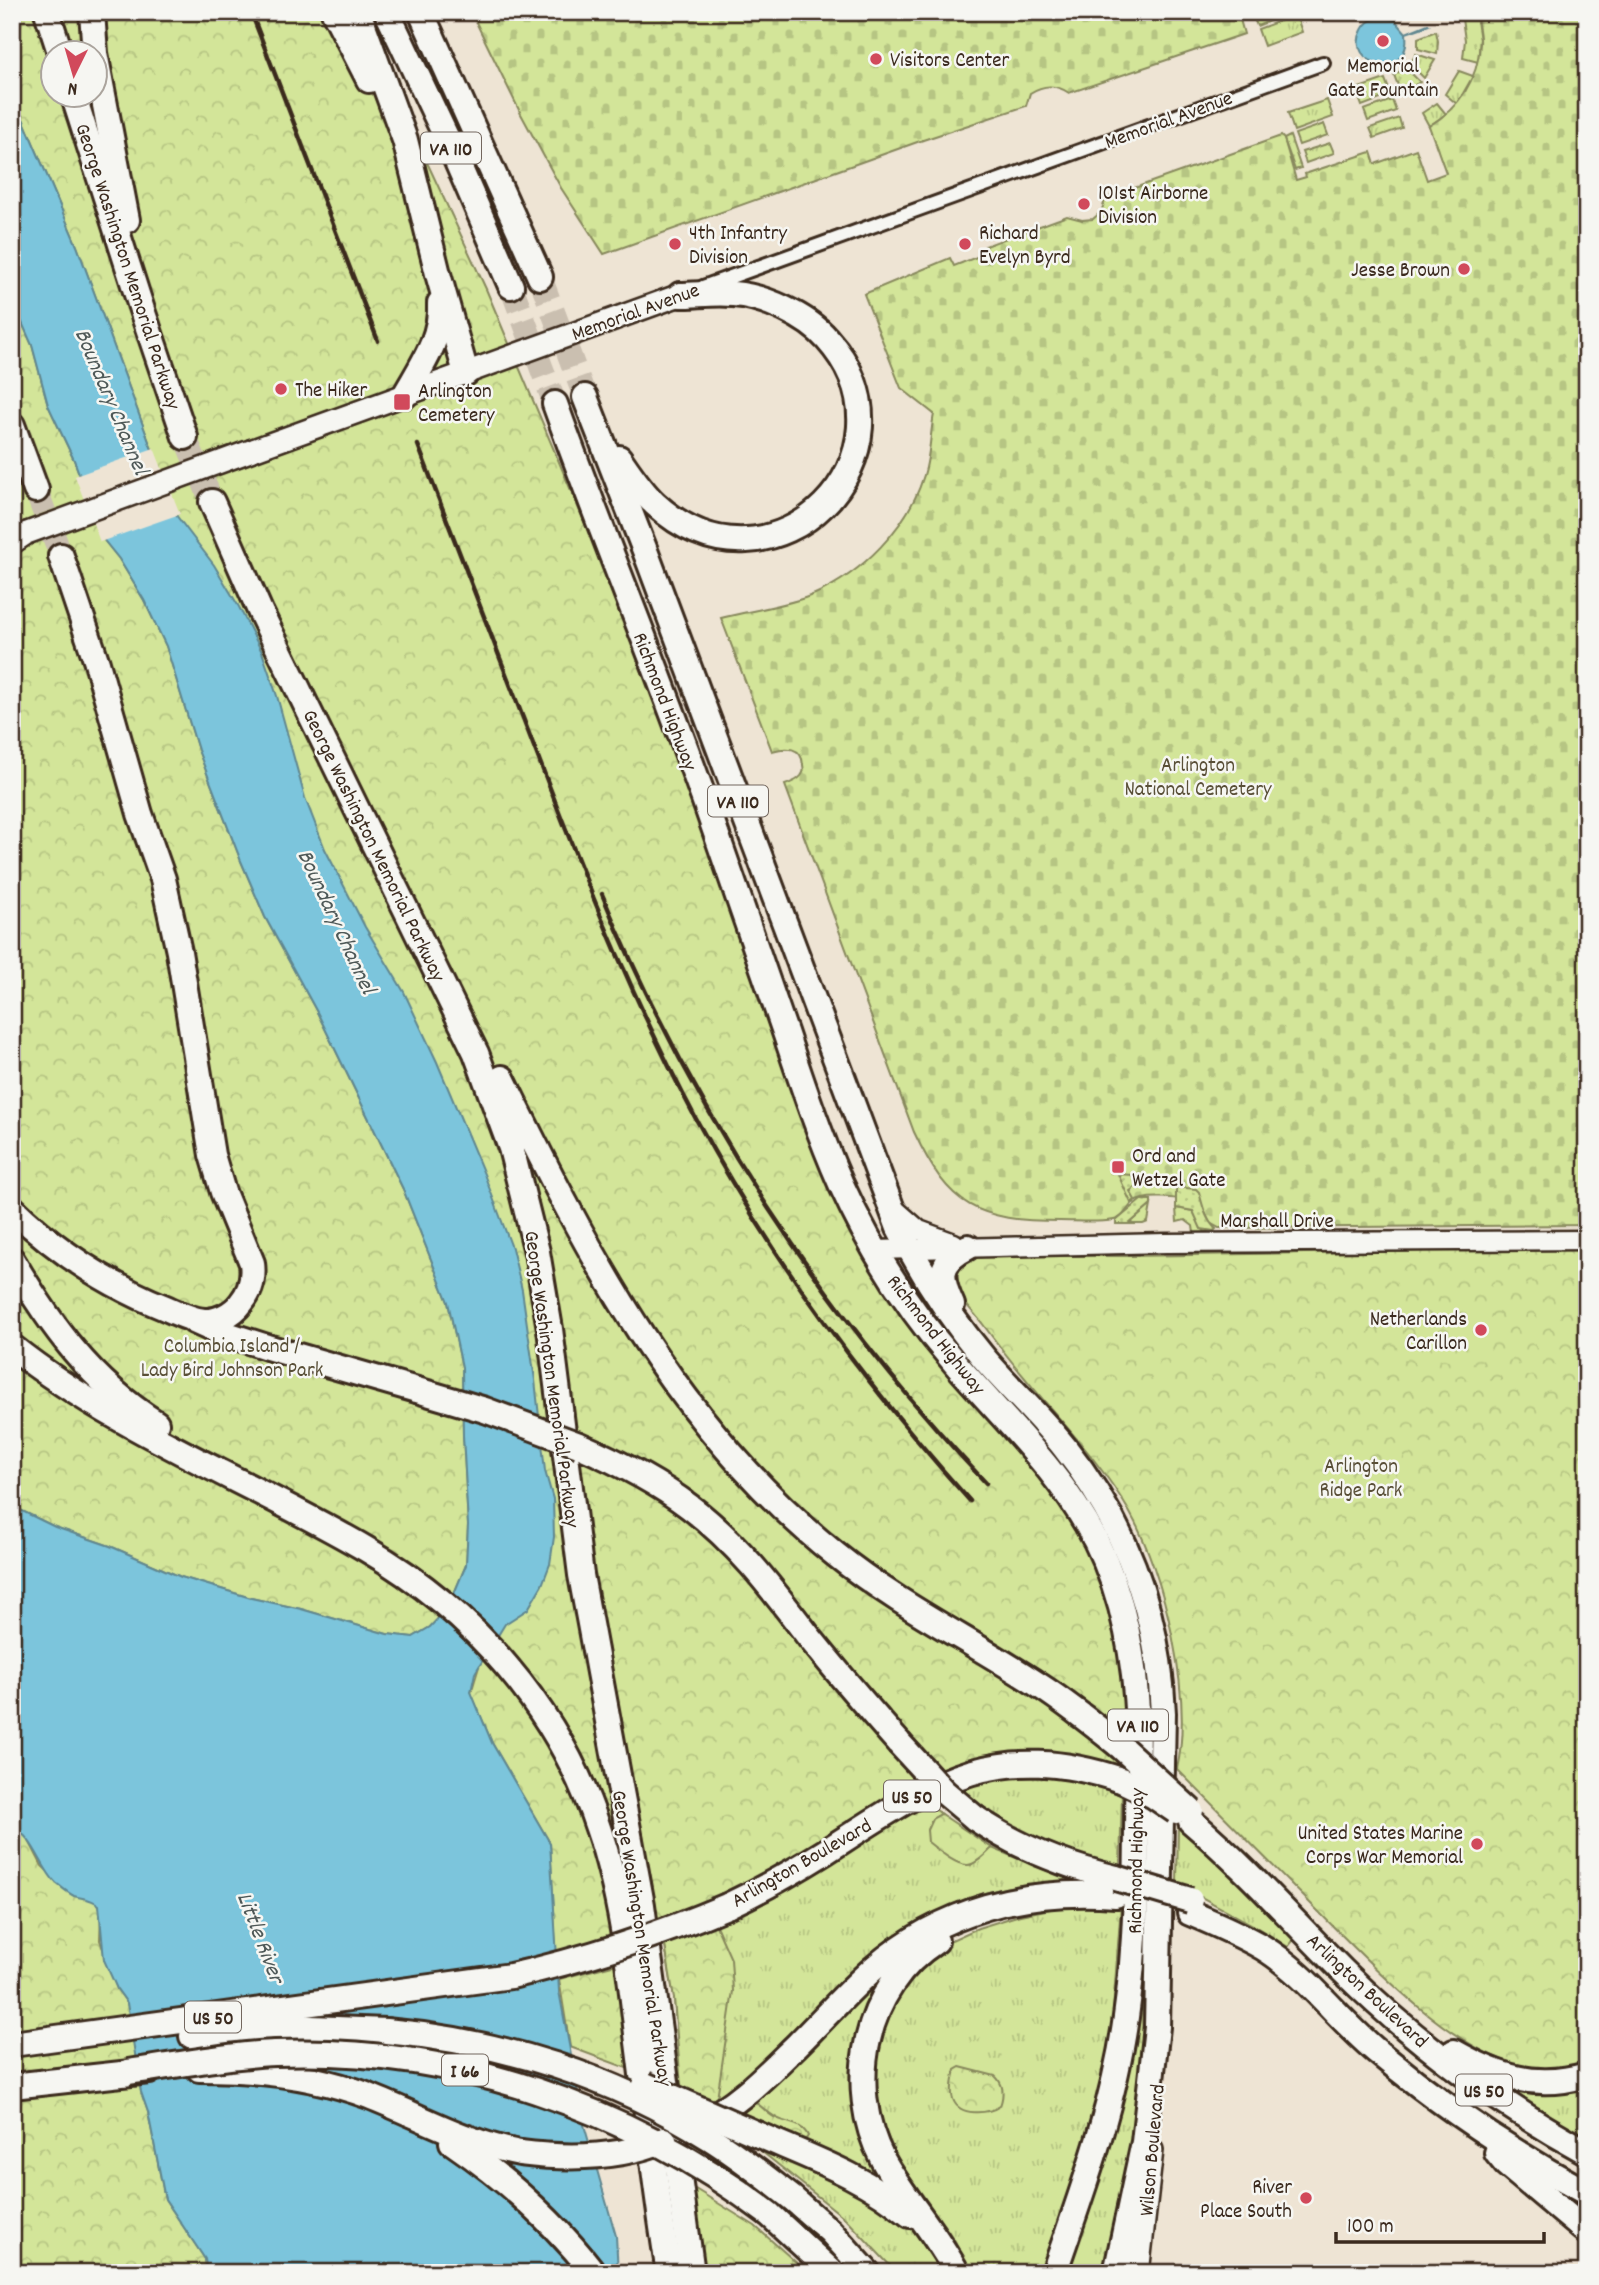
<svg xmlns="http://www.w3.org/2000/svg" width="1599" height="2285" viewBox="0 0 1599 2285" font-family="Dekko,sans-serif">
  <defs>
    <pattern id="grass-tufts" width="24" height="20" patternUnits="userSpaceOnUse" patternTransform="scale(1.75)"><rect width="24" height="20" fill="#d3e599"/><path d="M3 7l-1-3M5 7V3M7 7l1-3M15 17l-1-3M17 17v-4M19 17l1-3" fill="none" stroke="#b6c583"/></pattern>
    <pattern id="forest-crowns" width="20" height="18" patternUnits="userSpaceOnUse" patternTransform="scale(1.75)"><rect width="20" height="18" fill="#d3e599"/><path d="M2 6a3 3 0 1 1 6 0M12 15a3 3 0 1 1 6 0" fill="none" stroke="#b6c583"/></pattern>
    <pattern id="cemetery-stones" width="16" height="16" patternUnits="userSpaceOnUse" patternTransform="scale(1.75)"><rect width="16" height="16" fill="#d3e599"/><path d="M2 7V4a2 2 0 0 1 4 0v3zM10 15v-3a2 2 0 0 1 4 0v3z" fill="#b6c583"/></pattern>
    <pattern id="garden-dots" width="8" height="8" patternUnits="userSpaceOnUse" patternTransform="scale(1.75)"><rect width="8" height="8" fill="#d3e599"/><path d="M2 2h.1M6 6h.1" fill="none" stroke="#b6c583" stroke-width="1.8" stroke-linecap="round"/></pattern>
  </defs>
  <rect width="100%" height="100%" fill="#eee4d4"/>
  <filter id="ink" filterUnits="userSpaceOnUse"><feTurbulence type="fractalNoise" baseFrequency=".0143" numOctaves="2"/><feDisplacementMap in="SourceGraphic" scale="14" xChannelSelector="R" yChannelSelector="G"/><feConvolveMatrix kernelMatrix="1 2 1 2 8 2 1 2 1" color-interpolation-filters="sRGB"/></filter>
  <g filter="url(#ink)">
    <g fill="url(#grass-tufts)" stroke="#87885c" stroke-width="2">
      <path d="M1257 12H1283L1285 15 1257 26 1252 14Z"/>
      <path d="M1476 14 1480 40 1478 62 1463 58 1465 40 1462 19Z"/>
      <path d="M1296 15 1302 32 1264 46 1258 29Z"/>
      <path d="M1436 31 1438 41 1437 54 1418 49V38Z"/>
      <path d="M1416 54 1435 60 1424 78 1410 64Z"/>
      <path d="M1406 68 1420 82 1401 93 1394 75Z"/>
      <path d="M1459 71 1473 76 1457 104 1445 94Z"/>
      <path d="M1385 79 1391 95 1362 106 1356 89Z"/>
      <path d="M1327 100 1333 117 1294 131 1288 113Z"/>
      <path d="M1392 100 1396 111 1368 121 1364 110Z"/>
      <path d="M1437 103 1446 114 1429 126 1422 113Z"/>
      <path d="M1399 118 1402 128 1374 138 1370 128Z"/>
      <path d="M1324 124 1328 135 1299 145 1295 134Z"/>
      <path d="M1330 143 1334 153 1306 163 1302 152Z"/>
      <path d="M1151 1205 1148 1222 1143 1224H1129Z"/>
      <path d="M1176 1208 1193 1211 1204 1231 1211 1233H1194L1193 1226 1185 1220 1177 1222Z"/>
      <path d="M1013 1775H1061L1122 1792 1120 1870 1071 1857 985 1813 954 1785Z"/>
      <path d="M924 1799 941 1814 932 1819 927 1830 935 1848 959 1862 971 1865 992 1848 1045 1870 1084 1882C1061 1882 1038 1882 1015 1886 927 1901 868 1954 807 2015 777 2046 749 2078 716 2105L681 2087 674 1998 665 1945 733 1914Z"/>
      <path d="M1178 1824 1204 1841 1296 1937 1288 1947 1253 1925 1177 1884Z"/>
      <path d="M1121 1905 1110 2051 1083 2150 1042 2273H971L955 2241 898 2160 878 2115 874 2089 877 2043 887 2013 901 1989 945 1943 978 1928 1020 1915 1066 1906Z"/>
      <path d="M899 1958 862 2025 895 2192 771 2132 781 2120C769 2115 763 2106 751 2101Z"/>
      <path d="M1143 1971 1142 2050 1134 2134 1105 2266 1103 2273H1066Z"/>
      <path d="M1495 2081 1587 2082V2139L1564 2127Z"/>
      <path d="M759 2140 832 2171 914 2226 947 2273H897L846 2219 761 2151Z"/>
    </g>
    <g fill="url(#forest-crowns)" stroke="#87885c" stroke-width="2" fill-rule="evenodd">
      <path d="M12 12H357L486 289 716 834 875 1250 1095 1539 1138 1725 1121 1780 1004 1766 825 1852 557 1966 550 1843 492 1743 471 1693 530 1498 284 776 176 515 77 246 12 93ZM52 52H94V94H52Z"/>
      <path d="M12 300 32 345 48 405 74 460 103 539 119 559 144 600 166 646 198 750 241 861 265 917 318 1014 403 1189 448 1302 462 1367 463 1435 468 1525 466 1565 448 1608 430 1627 413 1637 387 1634 301 1609 251 1598 181 1577 110 1546 55 1527 12 1506Z"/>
      <path d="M1587 1248V2062C1565 2069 1541 2071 1518 2065 1445 2046 1362 1955 1309 1902 1265 1858 1221 1813 1177 1769 1193 1697 1165 1574 1129 1511 1110 1478 1084 1447 1059 1418 1032 1387 1006 1356 982 1323 972 1311 960 1299 954 1284L958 1263 969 1257 982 1256H1131Z"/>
      <path d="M941 1814 992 1848C986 1854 977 1864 968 1865 956 1866 937 1849 928 1842L927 1830 932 1819Z"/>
      <path d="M12 1828 21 1831 27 1837 42 1866 73 1895 93 1899 99 1905 101 1911 100 1940 117 1989 127 2003 129 2011 141 2092 148 2112 165 2199 205 2259 207 2273H12Z"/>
      <path d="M714 1921 731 1959 733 1991 716 2105 681 2087 674 1998 665 1945Z"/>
      <path d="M616 1964 632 2070 570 2047 559 1979Z"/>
      <path d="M960 2067 995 2076C1004 2084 1004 2095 1000 2106 988 2114 959 2117 953 2099 950 2091 953 2078 955 2070Z"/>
      <path d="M751 2101C762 2104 764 2112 774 2117 786 2124 802 2122 808 2136L806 2139 796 2138 734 2115Z"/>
      <path d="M692 2187 755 2226 808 2273H705Z"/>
    </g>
    <g fill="url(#cemetery-stones)" stroke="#87885c" stroke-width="2">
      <path d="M471 12H1238L1244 34 1069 93C1056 84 1044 84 1030 93L1026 106 923 140 604 254 561 188 521 114Z"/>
      <path d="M1476 12H1587V1225L1219 1228 1210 1223 1205 1212 1196 1201C1181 1199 1145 1193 1133 1203 1127 1208 1123 1219 1114 1220 1097 1223 1077 1221 1060 1221 978 1221 949 1207 914 1132L785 785C790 783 797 781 801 776 804 772 804 770 803 765 802 746 786 747 772 751L721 618C748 611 791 605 815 594 862 573 907 528 923 478 930 459 930 435 934 414L901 388 864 294 950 258 954 266 987 253 985 246 1067 216 1082 220 1093 219 1101 212 1106 198 1281 136 1284 139 1296 180 1306 177 1305 174 1371 152 1375 164 1416 149 1427 180 1446 173 1429 126C1459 108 1478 80 1480 44 1481 34 1477 22 1476 12Z"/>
    </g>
    <g fill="url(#garden-dots)" stroke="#87885c" stroke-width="2">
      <path d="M1290 136 1301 168 1295 170 1284 139Z"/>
      <path d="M1118 1174 1132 1175 1137 1186 1130 1191 1135 1200 1131 1203Z"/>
      <path d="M1176 1187 1196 1189 1199 1192C1203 1206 1205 1219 1216 1229L1214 1231 1201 1229 1193 1211 1176 1208Z"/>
      <path d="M1141 1200H1151V1205L1129 1224H1116V1221Z"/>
    </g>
    <g fill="#7bc5dc" stroke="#618790" stroke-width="2">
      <path d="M1385 17 1395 20 1406 33 1428 24 1429 25 1406 33C1412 83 1343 65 1362 30 1367 20 1375 17 1385 17Z"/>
      <path d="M12 93 77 246 176 515 214 565 239 607 262 652 277 696 305 798 325 849 365 927 404 992 437 1062 484 1174 512 1248 522 1290 535 1380 545 1471 553 1499 554 1537 550 1564 542 1585 528 1609 505 1624 475 1673 471 1692 492 1743 550 1843 559 1991 584 2125 616 2236 618 2273H207L205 2259 165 2199 148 2112 141 2092 127 2003 117 1989 104 1960 99 1905C91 1898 84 1899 74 1896 68 1893 61 1887 56 1883 40 1867 33 1834 12 1828V1506L55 1527 110 1546 181 1577 251 1598 301 1609 387 1634 413 1637 430 1627 448 1608 466 1565 468 1525 463 1435 462 1367 448 1302 403 1189 318 1014 265 917 241 861 198 750 166 646 144 600 119 559 103 539 74 460 48 405 32 345 12 300Z"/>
    </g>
    <path fill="#eee4d4" d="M154 448 180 514 100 542 75 476Z"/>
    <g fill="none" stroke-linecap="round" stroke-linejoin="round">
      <g stroke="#cabfb0" stroke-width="24" stroke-dasharray="24 12" stroke-linecap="butt">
        <path d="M540 277 585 397"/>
        <path d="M511 286 555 404"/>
        <path d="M185 437 212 502"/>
        <path d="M36 490 61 556"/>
      </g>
      <g stroke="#3b2a1e" stroke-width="18">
        <path id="street" d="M703 287 1323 63"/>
      </g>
      <g stroke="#3b2a1e" stroke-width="23">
        <g id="secondary">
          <path d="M895 1209 919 1230 954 1243"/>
          <path d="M875 1250 1166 1243 1587 1240"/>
        </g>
      </g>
      <g stroke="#3b2a1e" stroke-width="26">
        <g id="primary">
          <path d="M253 450 680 295"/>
          <path d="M12 543 27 533"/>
          <path d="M1138 2273 1152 2150"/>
        </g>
      </g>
      <g stroke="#3b2a1e" stroke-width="30">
        <g id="highway">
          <path d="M47 12 60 52"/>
          <path d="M92 12 95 53 127 220"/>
          <path d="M334 12 369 80"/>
          <path d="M358 12 405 140 438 274 466 373"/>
          <path d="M387 12 449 143 511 286"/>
          <path d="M421 12 540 277"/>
          <path d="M73 94 142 310 185 437"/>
          <path d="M405 395C422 365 442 338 440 303"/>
          <path d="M585 397 644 548 899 1228C922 1274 950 1317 983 1357 1009 1388 1040 1416 1065 1448 1126 1525 1159 1615 1163 1713L1157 2027 1144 2142 1116 2273"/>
          <path d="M555 404C604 540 660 674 708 810 734 884 759 958 785 1032 802 1083 819 1134 841 1184 870 1248 908 1309 955 1363 1004 1420 1061 1472 1096 1541 1125 1599 1135 1661 1138 1725 1136 1822 1140 1921 1126 2017 1114 2105 1083 2189 1054 2273"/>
          <path d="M12 425 36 490"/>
          <path d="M619 458C630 474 641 491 655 504 774 613 929 452 827 339 807 316 764 296 733 294 716 292 697 295 680 295"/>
          <path d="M212 502 260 611 476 1053 511 1148 537 1252 550 1329 581 1575 642 1905 692 2273"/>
          <path d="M502 1078C589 1256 678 1428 835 1554 898 1605 972 1641 1040 1686 1068 1704 1094 1725 1120 1746"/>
          <path d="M12 1208C57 1252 110 1286 168 1309 179 1314 192 1320 204 1321 217 1322 233 1314 241 1303 251 1291 254 1278 252 1263L223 1192 212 1155 179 952 163 879 140 814 97 663 61 556"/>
          <path d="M12 1260C50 1325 91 1382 156 1423"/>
          <path d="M952 1305C939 1277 938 1262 968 1247"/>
          <path d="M194 1321 214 1330 267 1347 417 1390"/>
          <path d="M12 1347C119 1432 248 1480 366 1549 473 1611 559 1709 598 1828 621 1894 629 1965 637 2034 647 2114 656 2193 669 2273"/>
          <path d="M579 1445C618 1462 656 1481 690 1507 738 1543 773 1590 809 1637 838 1673 868 1708 899 1743"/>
          <path d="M975 1818C1019 1848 1065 1866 1116 1878"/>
          <path d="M1191 1821C1245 1867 1293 1921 1343 1971 1416 2043 1497 2103 1587 2152"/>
          <path d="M727 1906C761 1890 793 1872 825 1852 929 1785 992 1737 1121 1780"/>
          <path d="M1190 1913C1214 1923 1239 1934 1262 1947 1307 1974 1339 2021 1380 2054 1445 2108 1512 2153 1587 2193"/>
          <path d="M936 1941C864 1987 844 2086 883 2160 905 2200 936 2233 957 2273"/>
          <path d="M192 2036 286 2027 386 2031"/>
          <path d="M12 2044 511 1976"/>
          <path d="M1454 2052C1498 2077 1536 2090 1587 2075"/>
          <path d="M199 2069C257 2069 314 2075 369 2096 420 2116 466 2143 520 2153"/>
          <path d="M12 2086 149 2071"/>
          <path d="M698 2124C738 2105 767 2074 798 2044 823 2019 847 1992 873 1969 942 1909 1027 1888 1116 1895"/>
          <path d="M759 2135C812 2158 866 2177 910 2215"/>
          <path d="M452 2142C506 2179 553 2220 594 2273"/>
          <path d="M1497 2153 1506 2164 1587 2232"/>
          <path d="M792 2198 830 2231 868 2273"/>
          <path d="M769 2214 833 2273"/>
        </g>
      </g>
      <use href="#street" stroke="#f6f6f2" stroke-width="12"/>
      <use href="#secondary" stroke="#f6f6f2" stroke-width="18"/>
      <use href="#primary" stroke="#f6f6f2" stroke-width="21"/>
      <use href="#highway" stroke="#f6f6f2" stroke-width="24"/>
      <g stroke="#3b2a1e" stroke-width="4.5">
        <path d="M251 12 378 341"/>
        <path d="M418 445C461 558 504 671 548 783 592 898 638 1010 696 1119 771 1257 865 1384 970 1501"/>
        <path d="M602 894C692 1112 825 1313 986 1483"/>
      </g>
      <g stroke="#3b2a1e" stroke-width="26" stroke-linecap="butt">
        <path id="primary-bridge" d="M27 533 253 450"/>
      </g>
      <g stroke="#3b2a1e" stroke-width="30" stroke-linecap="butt">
        <g id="highway-bridge">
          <path d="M417 1390 485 1410 579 1445"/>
          <path d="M899 1743 944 1792 975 1818"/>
          <path d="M1120 1746 1191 1811"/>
          <path d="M1121 1780 1154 1796 1176 1811"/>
          <path d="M1116 1878 1190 1900"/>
          <path d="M511 1976C586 1959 656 1936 727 1906"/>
          <path d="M386 2031C500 2041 613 2076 710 2138 739 2156 765 2177 792 2198"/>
          <path d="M128 2072C177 2065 226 2055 275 2053 453 2046 628 2107 769 2214"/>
          <path d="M645 2085 759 2135"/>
          <path d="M520 2153C568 2159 619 2159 664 2140"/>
        </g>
      </g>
      <use href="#primary-bridge" stroke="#f6f6f2" stroke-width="21"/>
      <use href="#highway-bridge" stroke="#f6f6f2" stroke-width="24"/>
    </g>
  </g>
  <g fill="#d1495b" stroke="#f6f6f2" stroke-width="2.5">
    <circle cx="1383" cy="41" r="7"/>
    <circle cx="876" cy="59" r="7"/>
    <circle cx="1084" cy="204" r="7"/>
    <circle cx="675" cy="244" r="7"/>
    <circle cx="965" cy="244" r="7"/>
    <circle cx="1464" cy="269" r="7"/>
    <circle cx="281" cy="389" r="7"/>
    <rect x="393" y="393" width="18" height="18" rx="3.5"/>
    <rect x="1111" y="1160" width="14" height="14" rx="3.5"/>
    <circle cx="1481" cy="1330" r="7"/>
    <circle cx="1477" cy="1844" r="7"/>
    <circle cx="1306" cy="2198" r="7"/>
  </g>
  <g text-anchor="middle" stroke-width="5" stroke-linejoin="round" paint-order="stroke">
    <g fill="#f6f6f2" stroke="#73675e" stroke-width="2">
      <rect x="421" y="132.5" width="60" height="31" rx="5"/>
      <rect x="708" y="785.5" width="60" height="31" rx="5"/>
      <rect x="1108" y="1709.5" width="60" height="31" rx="5"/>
      <rect x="884" y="1780.5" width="56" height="31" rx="5"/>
      <rect x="185" y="2001.5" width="56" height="31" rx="5"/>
      <rect x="442" y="2054.5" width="46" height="31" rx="5"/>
      <rect x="1456" y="2074.5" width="56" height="31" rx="5"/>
    </g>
    <g font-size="19" font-weight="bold" fill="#3b2a1e">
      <text x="451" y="155">VA 110</text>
      <text x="738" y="808">VA 110</text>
      <text x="1138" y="1732">VA 110</text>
      <text x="912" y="1803">US 50</text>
      <text x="213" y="2024">US 50</text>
      <text x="465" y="2077">I 66</text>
      <text x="1484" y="2097">US 50</text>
    </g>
    <g font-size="21" fill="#3b2a1e" stroke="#f6f6f2" text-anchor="start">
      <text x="890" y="66">Visitors Center</text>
      <text x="1383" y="72" text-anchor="middle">Memorial<tspan x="1383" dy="24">Gate Fountain</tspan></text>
      <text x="1098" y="199">101st Airborne<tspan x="1098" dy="24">Division</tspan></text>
      <text x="689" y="239">4th Infantry<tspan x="689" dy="24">Division</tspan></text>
      <text x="979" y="239">Richard<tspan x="979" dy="24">Evelyn Byrd</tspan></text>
      <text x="1450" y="276" text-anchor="end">Jesse Brown</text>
      <text x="295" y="396">The Hiker</text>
      <text x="418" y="397">Arlington<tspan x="418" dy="24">Cemetery</tspan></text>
      <text x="1132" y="1162">Ord and<tspan x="1132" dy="24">Wetzel Gate</tspan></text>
      <text x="1467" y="1325" text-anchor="end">Netherlands<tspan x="1467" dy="24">Carillon</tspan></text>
      <text x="1463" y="1839" text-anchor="end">United States Marine<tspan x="1463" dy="24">Corps War Memorial</tspan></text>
      <text x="1292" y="2193" text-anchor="end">River<tspan x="1292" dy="24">Place South</tspan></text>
    </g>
    <g font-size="21" fill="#3b2a1e" stroke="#f6f6f2">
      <text transform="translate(1168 119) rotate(-20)" y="7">Memorial Avenue</text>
      <text transform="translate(129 266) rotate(72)" y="7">George Washington Memorial Parkway</text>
      <text transform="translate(635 311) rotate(-20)" y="7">Memorial Avenue</text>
      <text transform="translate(666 701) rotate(69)" y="7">Richmond Highway</text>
      <text transform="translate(375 845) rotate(64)" y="7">George Washington Memorial Parkway</text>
      <text x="1277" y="1227">Marshall Drive</text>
      <text transform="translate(937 1334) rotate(52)" y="7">Richmond Highway</text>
      <text transform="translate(553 1379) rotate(82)" y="7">George Washington Memorial Parkway</text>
      <text transform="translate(1135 1861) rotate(-89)" y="7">Richmond Highway</text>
      <text transform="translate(801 1862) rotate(-30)" y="7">Arlington Boulevard</text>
      <text transform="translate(643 1938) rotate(81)" y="7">George Washington Memorial Parkway</text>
      <text transform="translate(1368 1990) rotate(43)" y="7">Arlington Boulevard</text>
      <text transform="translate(1151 2150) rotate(-85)" y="7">Wilson Boulevard</text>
    </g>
    <g font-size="21" fill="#594f37" stroke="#f6f6f2">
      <text x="1198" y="771">Arlington<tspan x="1198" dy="24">National Cemetery</tspan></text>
      <text x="232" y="1352">Columbia Island /<tspan x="232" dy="24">Lady Bird Johnson Park</tspan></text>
      <text x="1361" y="1472">Arlington<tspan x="1361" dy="24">Ridge Park</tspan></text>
    </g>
    <g font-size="23" font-style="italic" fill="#4e5857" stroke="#f6f6f2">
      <text transform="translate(113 401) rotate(67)" y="8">Boundary Channel</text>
      <text transform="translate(338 921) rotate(65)" y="8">Boundary Channel</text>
      <text transform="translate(262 1937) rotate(69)" y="8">Little River</text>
    </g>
  </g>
  <rect width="1599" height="2285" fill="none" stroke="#f6f6f2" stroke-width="42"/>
  <rect x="21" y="21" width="1557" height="2243" fill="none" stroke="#3b2a1e" stroke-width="2.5" filter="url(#ink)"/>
  <g transform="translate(74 74) rotate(185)"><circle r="33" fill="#f6f6f2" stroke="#aba49d" stroke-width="2"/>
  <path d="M0-5L12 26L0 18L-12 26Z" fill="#d1495b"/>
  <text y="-10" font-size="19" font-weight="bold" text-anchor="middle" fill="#3b2a1e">N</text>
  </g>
  <path d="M1336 2232v10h208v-10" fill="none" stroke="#3b2a1e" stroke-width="3.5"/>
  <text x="1347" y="2232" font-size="21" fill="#3b2a1e" stroke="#f6f6f2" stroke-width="5" paint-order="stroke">100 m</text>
</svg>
